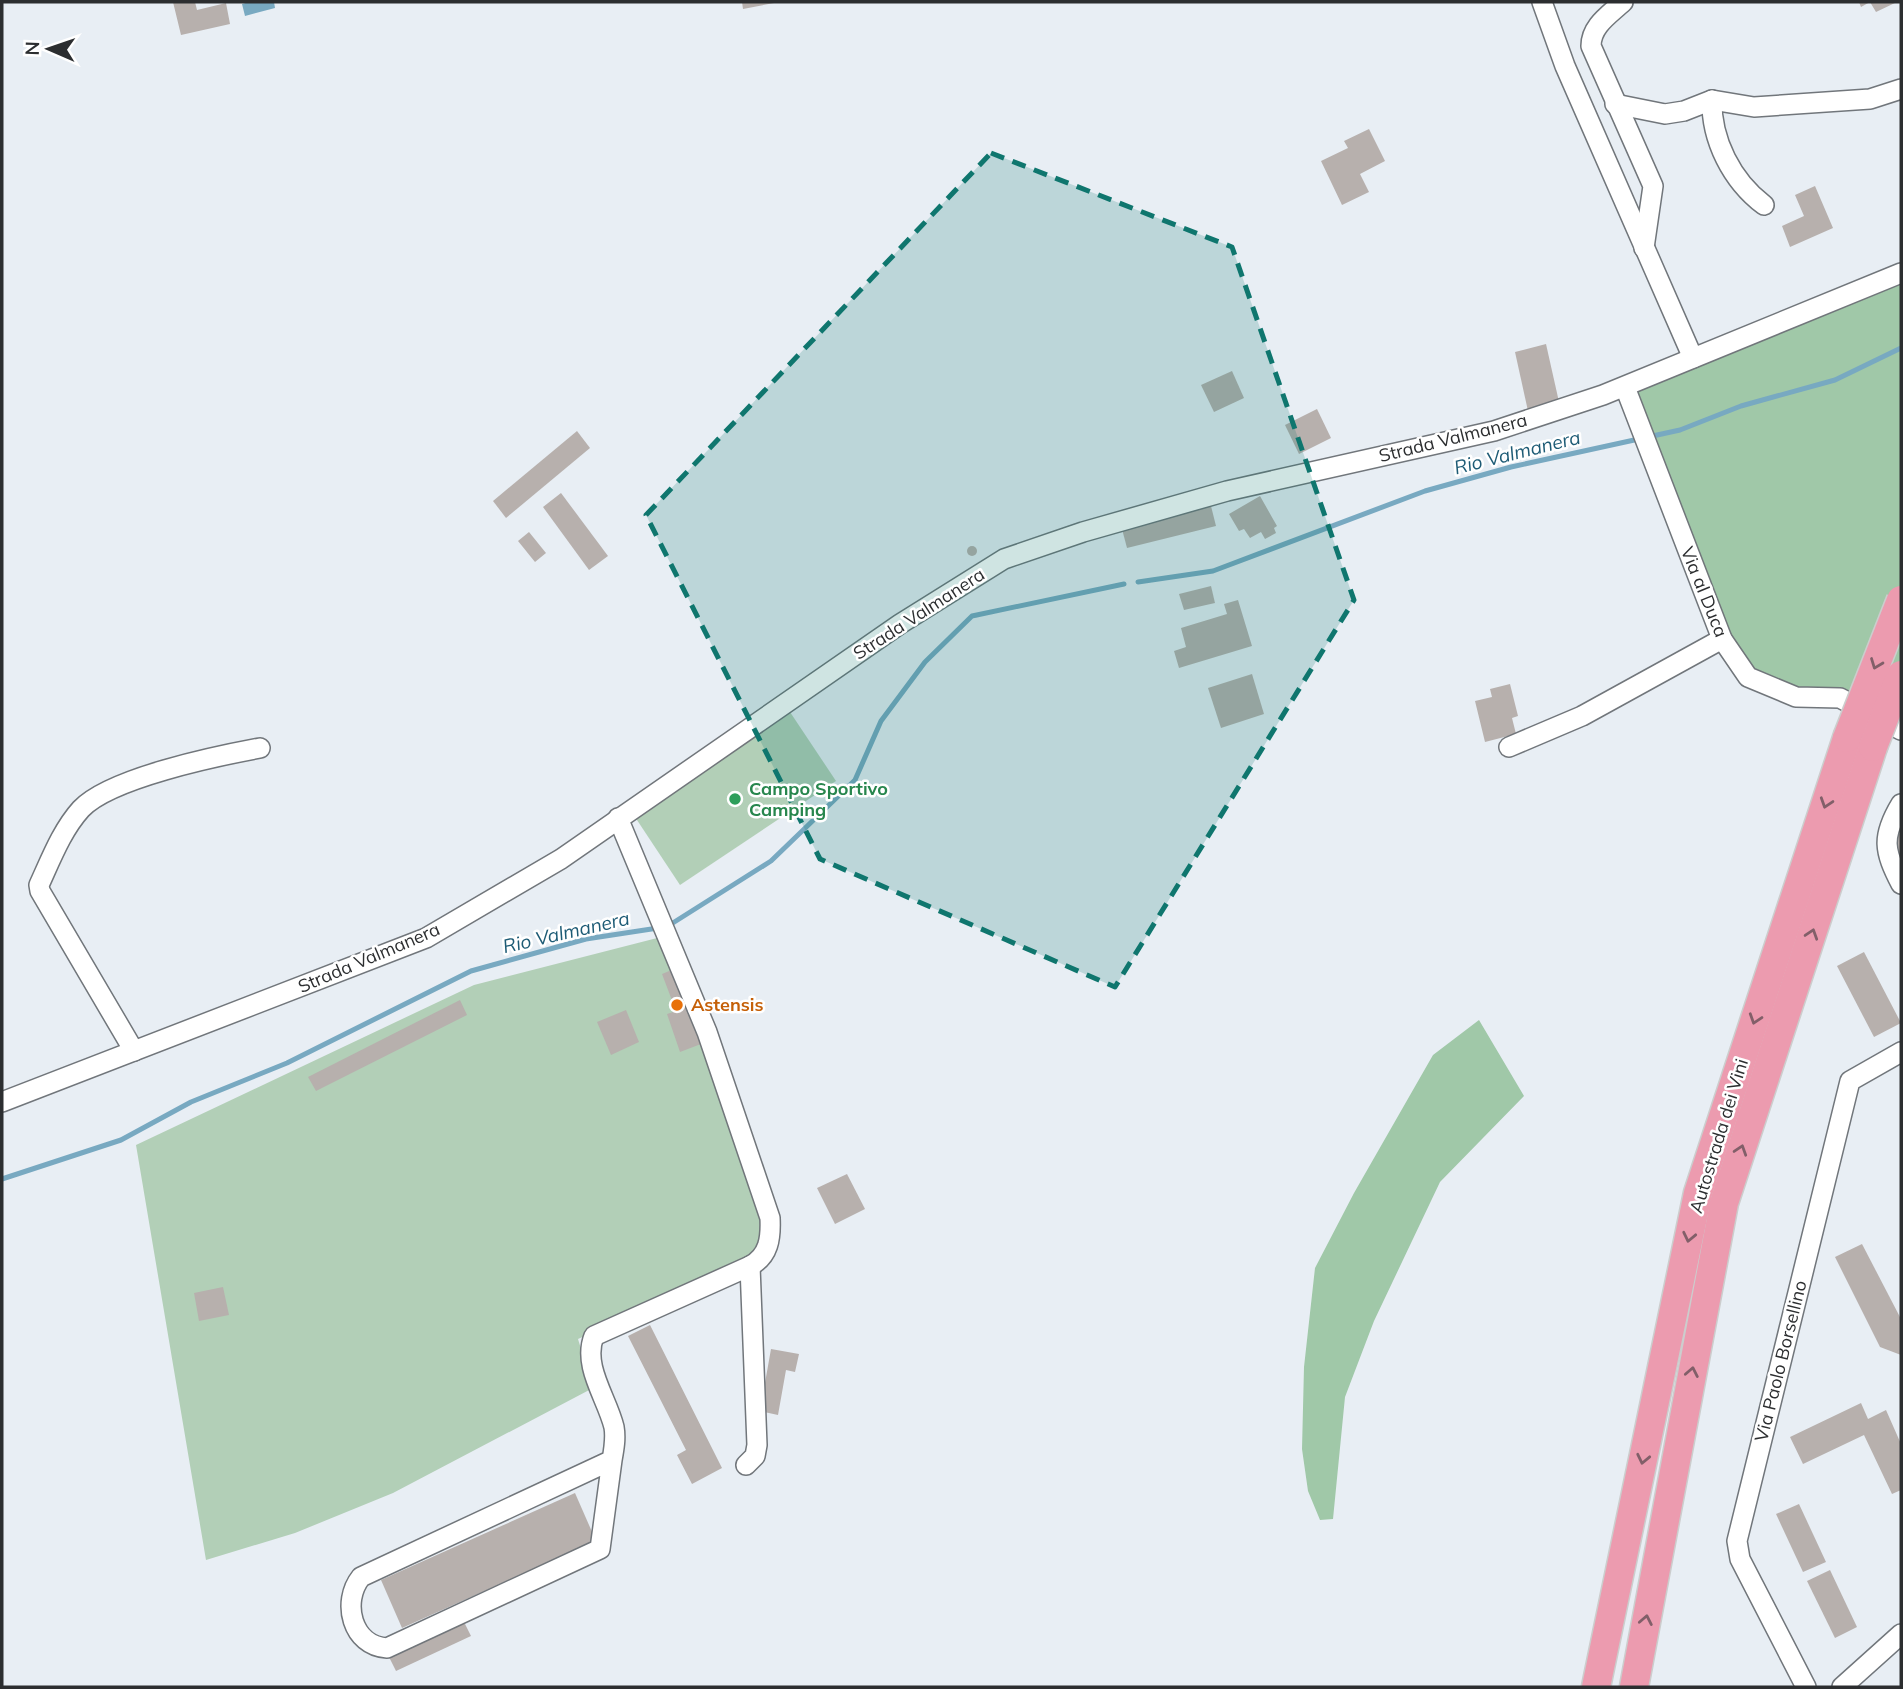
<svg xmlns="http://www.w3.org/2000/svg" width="1903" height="1689" viewBox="0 0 1903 1689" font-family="Mulish,sans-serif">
  <rect width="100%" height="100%" fill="#e8eef4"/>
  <g fill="#b2cfb7">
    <path d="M790 712 836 781 680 885 635 817Z"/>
    <path d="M665 936 764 1218 756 1259 578 1339 593 1388 393 1493 295 1533 206 1560 136 1145 474 985Z"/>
  </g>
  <g fill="#a0c8a8">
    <path d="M1901 273V730L1840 698 1748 677 1625 387Z"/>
    <path d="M1479 1020 1524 1096 1440 1182 1374 1321 1345 1397 1333 1519 1320 1520 1308 1491 1302 1449 1304 1367 1315 1268 1354 1193 1433 1055Z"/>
  </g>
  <path fill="#78a9c1" d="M249 2H274L275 8 245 16 242 4Z"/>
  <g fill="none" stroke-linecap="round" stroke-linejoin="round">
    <g stroke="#78a9c1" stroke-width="5">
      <path d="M1138 582 1213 571 1425 491 1511 467 1680 430 1741 406 1835 380 1901 348"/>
      <path d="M668 926 771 861 855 780 881 721 925 662 972 616 1124 584"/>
      <path d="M2 1179 121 1140 191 1102 287 1063 471 971 586 939 658 928"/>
    </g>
  </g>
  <g fill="#b7b0ad">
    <path d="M173 2H195L197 10 226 3 230 24 181 35Z"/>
    <path d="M742 2H774V3L743 9Z"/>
    <path d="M1859 2H1897L1876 12 1870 2 1861 7Z"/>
    <path d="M1369 129 1385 161 1360 174 1369 192 1342 205 1321 161 1348 148 1344 141Z"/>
    <path d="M1815 186 1833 228 1790 247 1782 226 1804 216 1795 195Z"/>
    <path d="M1546 344 1559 402 1528 411 1515 352Z"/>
    <path d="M1232 371 1244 398 1214 412 1201 385Z"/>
    <path d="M1317 409 1331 438 1299 454 1285 425Z"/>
    <path d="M577 431 590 448 506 518 493 501Z"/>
    <path d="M561 493 608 556 589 570 543 507Z"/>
    <path d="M1260 496 1277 526 1274 528 1276 533 1265 539 1261 532 1250 538 1244 529 1239 531 1229 514Z"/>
    <path d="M1211 506 1216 526 1127 548 1122 529Z"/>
    <path d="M529 532 546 553 535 562 518 541Z"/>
    <circle cx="972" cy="551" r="5"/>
    <path d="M1211 586 1215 603 1184 610 1179 594Z"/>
    <path d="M1238 600 1252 646 1179 668 1174 651 1186 647 1181 628 1227 614 1224 604Z"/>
    <path d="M1252 674 1264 714 1221 728 1208 688Z"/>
    <path d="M1510 684 1518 716 1512 718 1516 734 1485 742 1475 701 1492 697 1490 689Z"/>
    <path d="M1901 833V858L1893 836Z"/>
    <path d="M1864 952 1901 1023 1874 1037 1837 966Z"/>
    <path d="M674 969 701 1044 680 1052 667 1014 676 1011 662 974Z"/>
    <path d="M460 1000 467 1015 316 1091 308 1077Z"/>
    <path d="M626 1010 639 1042 611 1055 597 1022Z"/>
    <path d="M847 1174 865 1209 835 1224 817 1188Z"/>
    <path d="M1862 1244 1901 1319V1355L1880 1347 1835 1257Z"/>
    <path d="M223 1287 229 1315 199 1321 194 1293Z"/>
    <path d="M650 1325 722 1468 692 1484 677 1455 686 1450 628 1336Z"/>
    <path d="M771 1349 799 1354 795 1372 786 1370 778 1415 760 1411Z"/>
    <path d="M1861 1403 1868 1419 1886 1410 1901 1444V1490L1892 1494 1864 1435 1803 1464 1790 1437Z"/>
    <path d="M575 1493 596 1541 402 1628 381 1580Z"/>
    <path d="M1799 1504 1826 1562 1803 1572 1776 1514Z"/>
    <path d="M1830 1570 1857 1627 1835 1638 1807 1581Z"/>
    <path d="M463 1620 471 1636 396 1671 388 1655Z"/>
  </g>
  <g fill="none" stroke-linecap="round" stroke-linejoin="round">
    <g stroke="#71767b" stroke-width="22">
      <g id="minor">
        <path d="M1542 2 1565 66 1693 358"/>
        <path d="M1623 2C1609 15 1591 26 1591 46L1653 186 1644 248"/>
        <path d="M1712 100C1711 140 1732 181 1764 205"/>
        <path d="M1615 104 1665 114 1684 111 1712 100 1754 107 1870 99 1901 89"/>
        <path d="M1625 387 1722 639 1748 677 1796 697 1840 698 1901 730"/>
        <path d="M1509 747 1582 716 1722 639"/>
        <path d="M1901 804C1881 837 1884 851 1901 884"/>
        <path d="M134 1051 40 891 39 885C51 859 62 830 81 809 110 778 217 756 260 748"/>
        <path d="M2 1102 426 938 561 859 900 624 1004 559 1083 532 1227 491 1494 431 1603 395 1901 273"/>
        <path d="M612 1460 600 1549 387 1648C352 1646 341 1602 361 1577L612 1460C614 1449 616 1438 614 1427 607 1398 582 1366 594 1336L750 1266C769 1256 771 1238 770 1218L707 1032 618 818"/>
        <path d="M746 1465 755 1456 757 1445 750 1266"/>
        <path d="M1806 1687 1740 1559 1737 1541 1850 1081 1901 1052"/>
        <path d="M1842 1687 1901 1634"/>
      </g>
    </g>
    <g stroke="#cccdcd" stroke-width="31">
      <g id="highway">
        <path d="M1596 1687 1698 1193 1847 738"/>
        <path d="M1634 1687 1724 1203 1873 747"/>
      </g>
    </g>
    <use href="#minor" stroke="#fff" stroke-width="19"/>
    <use href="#highway" stroke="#ec9baf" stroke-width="28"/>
    <g stroke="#cccdcd" stroke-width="31" stroke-linecap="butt">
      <g id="highway-bridge">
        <path d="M1847 738 1901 600"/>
        <path d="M1873 747 1901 675"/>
      </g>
    </g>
    <use href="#highway-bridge" stroke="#ec9baf" stroke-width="28"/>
  </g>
  <defs><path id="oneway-chevron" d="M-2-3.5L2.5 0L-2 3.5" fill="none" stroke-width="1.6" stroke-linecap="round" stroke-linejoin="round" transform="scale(1.75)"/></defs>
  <g stroke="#825f69">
    <use href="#oneway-chevron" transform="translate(1876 664) rotate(111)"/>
    <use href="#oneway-chevron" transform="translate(1826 803) rotate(108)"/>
    <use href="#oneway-chevron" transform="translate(1812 934) rotate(-72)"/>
    <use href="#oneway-chevron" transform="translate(1755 1019) rotate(108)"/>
    <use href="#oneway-chevron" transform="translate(1741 1150) rotate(-72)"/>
    <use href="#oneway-chevron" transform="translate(1689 1237) rotate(102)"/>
    <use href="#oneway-chevron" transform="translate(1692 1372) rotate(-79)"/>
    <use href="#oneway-chevron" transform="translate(1643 1459) rotate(102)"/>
    <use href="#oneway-chevron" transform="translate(1646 1620) rotate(-79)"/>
  </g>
  <path fill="#0f766e" fill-opacity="0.2" stroke="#0f766e" stroke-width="5" stroke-dasharray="14 9" stroke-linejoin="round" d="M991 153 1232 247 1354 600 1115 987 820 859 646 515Z"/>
  <circle fill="#2e9e5b" stroke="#fff" stroke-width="2.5" cx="735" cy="799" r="7"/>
  <circle fill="#e8710a" stroke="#fff" stroke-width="2.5" cx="677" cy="1005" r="7"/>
  <g text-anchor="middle" stroke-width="5" stroke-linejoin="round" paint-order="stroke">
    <g font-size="18" fill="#2c2e30" stroke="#fff">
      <text transform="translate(1453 438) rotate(-14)" y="6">Strada Valmanera</text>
      <text transform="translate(1704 592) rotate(68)" y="6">Via al Duca</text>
      <text transform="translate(919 614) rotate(-33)" y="6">Strada Valmanera</text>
      <text transform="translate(369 958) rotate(-23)" y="6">Strada Valmanera</text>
      <text transform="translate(1719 1136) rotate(-73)" y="6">Autostrada dei Vini</text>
      <text transform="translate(1781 1361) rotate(-76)" y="6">Via Paolo Borsellino</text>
    </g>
    <g font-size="18" font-weight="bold" fill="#27864d" stroke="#fff" text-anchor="start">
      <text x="749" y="795">Campo Sportivo<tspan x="749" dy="21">Camping</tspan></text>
    </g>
    <g font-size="18" font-weight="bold" fill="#c56008" stroke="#fff" text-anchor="start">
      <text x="691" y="1011">Astensis</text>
    </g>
    <g font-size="19" font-style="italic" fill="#1d5b75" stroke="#fff">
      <text transform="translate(1517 452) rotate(-14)" y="7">Rio Valmanera</text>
      <text transform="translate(566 932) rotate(-13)" y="7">Rio Valmanera</text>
    </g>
  </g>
  <rect width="1903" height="1689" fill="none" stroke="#2c2e30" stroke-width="7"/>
  <g transform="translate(49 49) rotate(272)" stroke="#ffffff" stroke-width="5" paint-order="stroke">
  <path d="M0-5L12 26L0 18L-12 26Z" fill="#2c2e30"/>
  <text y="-10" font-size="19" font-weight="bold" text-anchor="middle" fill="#2c2e30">N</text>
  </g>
</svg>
